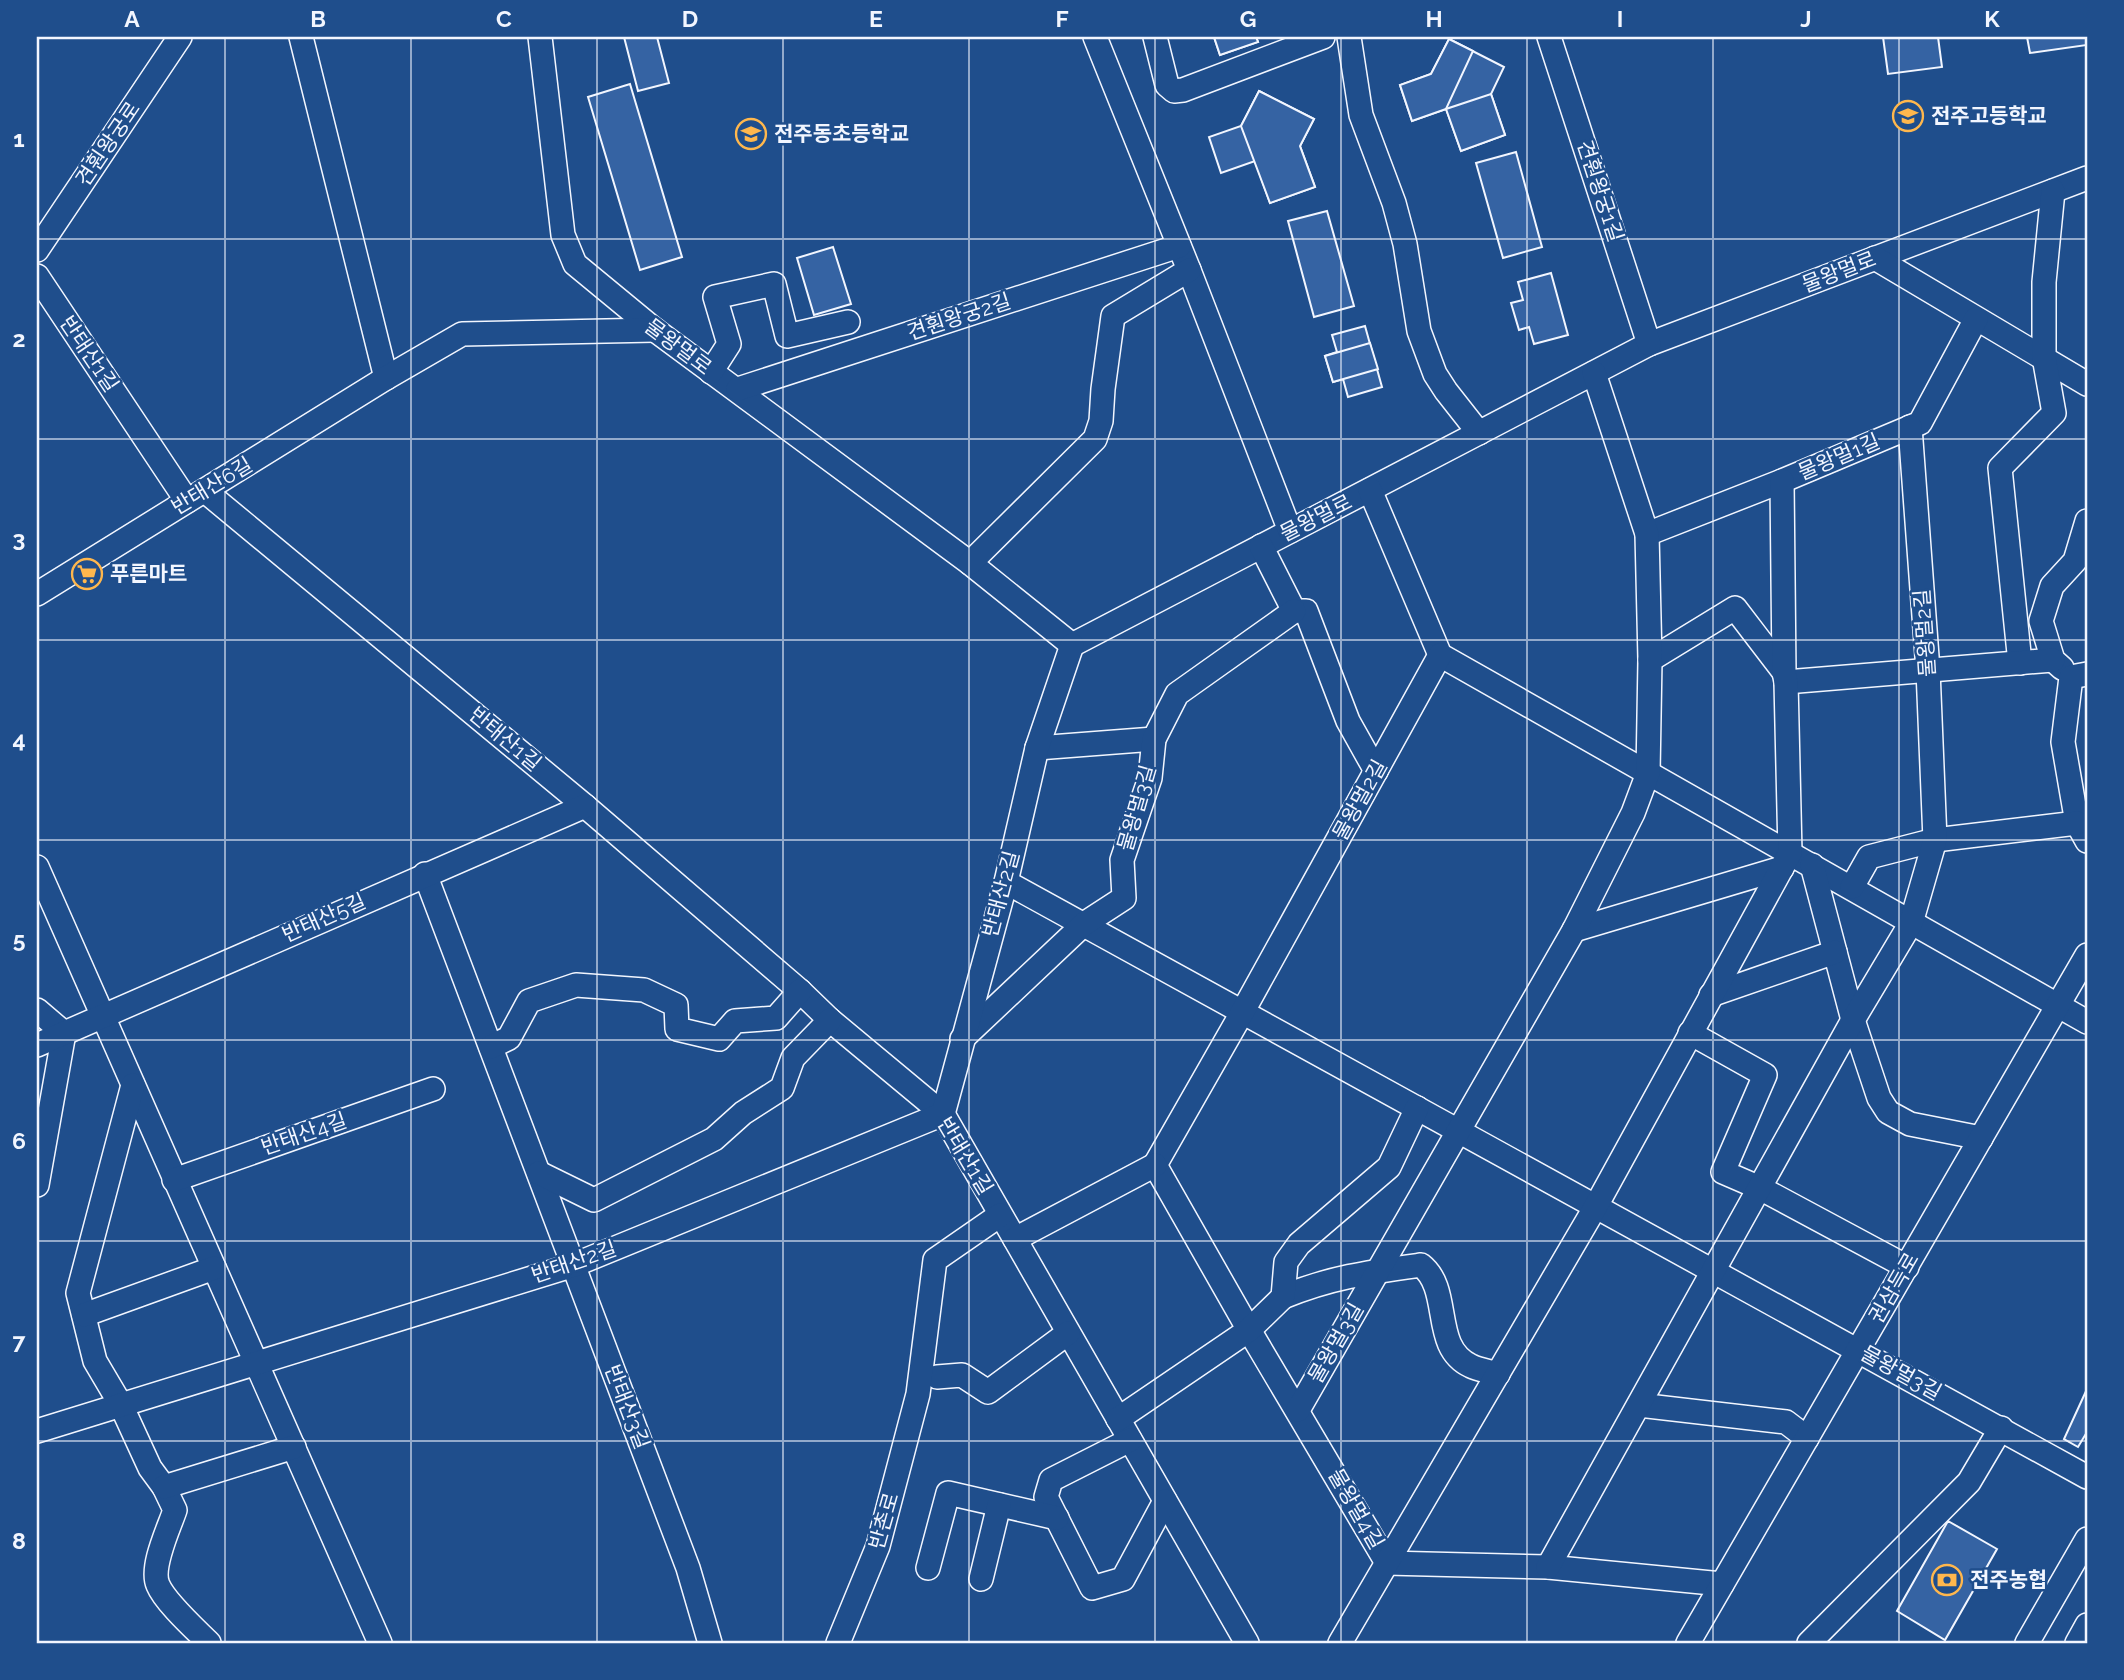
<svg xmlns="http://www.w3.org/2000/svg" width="2124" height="1680" viewBox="0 0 2124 1680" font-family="Raleway,'Noto Sans KR',sans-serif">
  <rect width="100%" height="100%" fill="#1f4e8c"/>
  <g fill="#3563a3" stroke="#f2f6ff" stroke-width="2">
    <path d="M624 37H657L669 83 638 91Z"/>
    <path d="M1214 37H1256L1258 42 1220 55Z"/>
    <path d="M1214 37H1256L1258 42 1220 55Z"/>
    <path d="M1883 37H1938L1942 67 1888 74Z"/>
    <path d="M2027 37H2087V45L2030 53Z"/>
    <path d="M1449 39 1504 67 1491 94 1505 135 1461 151 1446 109 1412 121 1400 85 1431 74Z"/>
    <path d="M1449 39 1473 51 1446 109 1412 121 1400 85 1431 74Z"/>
    <path d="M630 84 682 257 640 270 588 97Z"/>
    <path d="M1259 91 1314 119 1300 146 1315 187 1270 203 1255 161 1221 173 1209 137 1241 126Z"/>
    <path d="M1259 91 1314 119 1300 146 1315 187 1270 203 1241 126Z"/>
    <path d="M1491 94 1505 135 1461 151 1446 109Z"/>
    <path d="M1516 152 1542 247 1503 258 1476 163Z"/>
    <path d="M1327 211 1354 306 1314 317 1288 221Z"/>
    <path d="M833 247 851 304 814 315 797 258Z"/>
    <path d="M1551 273 1568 335 1534 344 1529 327 1519 330 1511 303 1523 300 1518 282Z"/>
    <path d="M1365 326 1382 387 1348 397 1343 379 1333 382 1325 356 1337 352 1332 335Z"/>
    <path d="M1370 343 1378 369 1333 382 1325 356Z"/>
    <path d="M2087 1389V1432L2078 1447 2064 1439Z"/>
    <path d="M1948 1521 1997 1549 1945 1640 1897 1611Z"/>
  </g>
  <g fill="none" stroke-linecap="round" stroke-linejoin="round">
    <g stroke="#f2f6ff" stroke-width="26">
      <g id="minor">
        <path d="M301 37 386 378"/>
        <path d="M540 37 563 235 575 264 655 330 970 563 1072 645 1649 344 2087 178"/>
        <path d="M1095 37 1189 270 1290 531"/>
        <path d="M1155 37 1167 85 1174 91 1183 90 1323 37"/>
        <path d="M1349 37 1361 115 1394 203 1405 244 1419 331 1435 374 1446 391 1479 433"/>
        <path d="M1549 37 1649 344"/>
        <path d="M37 250 180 37"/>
        <path d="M1875 258 2087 384"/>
        <path d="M37 276 187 501"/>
        <path d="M711 372 729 344 715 297 774 284 787 336 848 322"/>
        <path d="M738 389 1179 246"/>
        <path d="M1370 490 1440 655 2087 1022"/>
        <path d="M205 491 585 806 800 991 830 1020 943 1114 1247 1643"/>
        <path d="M1647 534 1782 481 1920 423 1976 319"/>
        <path d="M1261 546 1294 611H1306L1348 721 1376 771"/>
        <path d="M970 563 1095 439 1101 421 1103 389 1113 316 1189 270"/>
        <path d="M37 594 386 378 462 334 655 330"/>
        <path d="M1650 660 1735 608 1784 672"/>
        <path d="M2020 663 2000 468 2054 413 2044 357V282L2053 191"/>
        <path d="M2062 668 2053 660 2041 621 2052 586 2075 561 2087 521"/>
        <path d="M2087 674 2071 677 2063 742 2077 823 2087 841"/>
        <path d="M1786 682 2053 660"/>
        <path d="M1037 748 1154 739"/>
        <path d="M1812 865 1853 1020 1879 1098 1888 1112 1910 1124 1981 1138"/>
        <path d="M37 867 380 1643"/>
        <path d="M425 874 688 1568 710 1643"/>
        <path d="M1006 882 2087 1477"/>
        <path d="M1852 887 1869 857 1935 840 2077 823"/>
        <path d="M1574 930 1782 868"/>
        <path d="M1711 995 1835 952"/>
        <path d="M37 1010 64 1033 37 1185"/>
        <path d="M1690 1033 1765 1075 1723 1172 1760 1188 1907 1267"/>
        <path d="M962 1039 1084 924 1124 898 1122 860 1150 778 1154 739 1177 694 1294 611"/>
        <path d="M37 1045 585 806"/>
        <path d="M491 1047 509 1038 529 1001 576 985 644 990 676 1005 677 1029 719 1039 735 1021 776 1018 800 991"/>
        <path d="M133 1085 78 1293 95 1361 121 1405 150 1468 164 1487 175 1510C169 1528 150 1567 158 1585 165 1602 195 1629 209 1643"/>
        <path d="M1155 1165 1243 1011 1440 655"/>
        <path d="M1155 1165 1249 1330 1387 1563"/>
        <path d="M539 1173 594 1200 714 1139 743 1113 782 1088 793 1058 830 1020"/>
        <path d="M174 1180 433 1089"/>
        <path d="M1015 1239 1155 1165"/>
        <path d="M1283 1297C1331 1277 1370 1272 1421 1265 1453 1290 1430 1347 1471 1366 1479 1370 1489 1371 1498 1374"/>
        <path d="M84 1315 214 1268"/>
        <path d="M937 1377 962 1375 988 1392 1068 1333"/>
        <path d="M1639 1405 1786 1422 1807 1438"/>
        <path d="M1298 1410 1574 930 1633 813 1648 773 1650 660 1647 534 1594 373"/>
        <path d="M1118 1419 1249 1330 1283 1297 1286 1262 1299 1244 1389 1167 1417 1108"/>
        <path d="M37 1431 574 1265 943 1114 1006 882 1037 748 1072 645"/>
        <path d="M1130 1440 1051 1480 1046 1497 1092 1588 1123 1579 1165 1501"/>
        <path d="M164 1487 294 1447"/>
        <path d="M1387 1563 1548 1567 1722 1584"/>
        <path d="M1548 1567 1853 1020 1911 923 1935 840 1928 670 1910 427"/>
        <path d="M928 1568 948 1493 1057 1518"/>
        <path d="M981 1579 999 1505"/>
        <path d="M838 1643 878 1546 918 1394 935 1260 1000 1215"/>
        <path d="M1340 1643 1596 1206 1790 853 1786 682 1784 672 1782 481"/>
        <path d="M1688 1643 2087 955"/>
        <path d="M1809 1643 1969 1482 2001 1428"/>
        <path d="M2027 1643 2087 1539"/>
        <path d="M2077 1643 2087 1625"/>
      </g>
    </g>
    <use href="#minor" stroke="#1f4e8c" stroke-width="23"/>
  </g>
  <path fill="none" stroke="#f2f6ff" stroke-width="2" stroke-opacity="0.55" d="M225 37V1643M411 37V1643M597 37V1643M783 37V1643M969 37V1643M1155 37V1643M1341 37V1643M1527 37V1643M1713 37V1643M1899 37V1643M37 239H2087M37 439H2087M37 640H2087M37 840H2087M37 1040H2087M37 1241H2087M37 1441H2087"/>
  <defs>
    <g id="school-ring" transform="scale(1.575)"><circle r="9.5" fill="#1f4e8c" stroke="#ffb74d" stroke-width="1.5"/><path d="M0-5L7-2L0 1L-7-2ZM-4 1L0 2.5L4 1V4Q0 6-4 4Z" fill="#ffb74d"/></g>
    <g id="supermarket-ring" transform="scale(1.575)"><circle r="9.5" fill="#1f4e8c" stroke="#ffb74d" stroke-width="1.5"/><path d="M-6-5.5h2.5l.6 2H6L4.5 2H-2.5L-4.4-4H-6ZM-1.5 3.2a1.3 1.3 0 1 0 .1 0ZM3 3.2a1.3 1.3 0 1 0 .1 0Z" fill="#ffb74d"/></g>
    <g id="bank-ring" transform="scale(1.575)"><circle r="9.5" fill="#1f4e8c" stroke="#ffb74d" stroke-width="1.5"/><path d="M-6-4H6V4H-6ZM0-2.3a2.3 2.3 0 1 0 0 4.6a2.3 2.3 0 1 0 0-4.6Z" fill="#ffb74d"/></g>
  </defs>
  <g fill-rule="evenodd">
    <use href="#school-ring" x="1908" y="116"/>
    <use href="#school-ring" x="751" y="134"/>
    <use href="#supermarket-ring" x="87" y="574"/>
    <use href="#bank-ring" x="1947" y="1580"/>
  </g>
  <g text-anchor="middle" stroke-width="5" stroke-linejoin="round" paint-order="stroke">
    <g font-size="21" font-weight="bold" fill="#f2f6ff" stroke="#1f4e8c" text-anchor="start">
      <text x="1931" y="123">전주고등학교</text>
      <text x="774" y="141">전주동초등학교</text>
      <text x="110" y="581">푸른마트</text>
      <text x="1970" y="1587">전주농협</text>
    </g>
    <g font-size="21" fill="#f2f6ff" stroke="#1f4e8c">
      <text transform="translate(108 144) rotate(-56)" y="7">견훤왕궁로</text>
      <text transform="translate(1600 191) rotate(72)" y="7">견훤왕궁1길</text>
      <text transform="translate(1839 272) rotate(-21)" y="7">물왕멀로</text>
      <text transform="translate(959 317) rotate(-18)" y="7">견훤왕궁2길</text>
      <text transform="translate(678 347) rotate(37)" y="7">물왕멀로</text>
      <text transform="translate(89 354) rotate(56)" y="7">반태산1길</text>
      <text transform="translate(1839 457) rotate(-23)" y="7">물왕멀1길</text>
      <text transform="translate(212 486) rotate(-31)" y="7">반태산6길</text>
      <text transform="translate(1316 518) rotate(-27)" y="7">물왕멀로</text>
      <text transform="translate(1925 633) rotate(-94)" y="7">물왕멀2길</text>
      <text transform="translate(505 739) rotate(40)" y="7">반태산1길</text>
      <text transform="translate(1360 800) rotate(-61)" y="7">물왕멀2길</text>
      <text transform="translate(1137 808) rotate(-74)" y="7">물왕멀3길</text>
      <text transform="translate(1001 894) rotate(-75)" y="7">반태산2길</text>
      <text transform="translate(324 918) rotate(-24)" y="7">반태산5길</text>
      <text transform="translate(304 1134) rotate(-19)" y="7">반태산4길</text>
      <text transform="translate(965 1156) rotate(59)" y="7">반태산1길</text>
      <text transform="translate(574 1262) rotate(-19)" y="7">반태산2길</text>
      <text transform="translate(1894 1288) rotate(-60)" y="7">권삼득로</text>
      <text transform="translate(1336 1343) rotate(-60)" y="7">물왕멀3길</text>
      <text transform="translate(1901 1373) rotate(29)" y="7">물왕멀3길</text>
      <text transform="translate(627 1407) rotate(69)" y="7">반태산3길</text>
      <text transform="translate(1356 1509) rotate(60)" y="7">물왕멀4길</text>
      <text transform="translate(884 1521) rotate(-74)" y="7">반촌로</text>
    </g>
  </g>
  <rect width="2124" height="1680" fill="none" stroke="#1f4e8c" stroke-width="77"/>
  <rect x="38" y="38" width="2048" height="1604" fill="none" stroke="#f2f6ff" stroke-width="2.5"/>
  <g font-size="23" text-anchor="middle" font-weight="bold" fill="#f2f6ff">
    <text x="132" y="27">A</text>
    <text x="318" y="27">B</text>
    <text x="504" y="27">C</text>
    <text x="690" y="27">D</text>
    <text x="876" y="27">E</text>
    <text x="1062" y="27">F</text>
    <text x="1248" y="27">G</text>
    <text x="1434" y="27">H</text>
    <text x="1620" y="27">I</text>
    <text x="1806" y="27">J</text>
    <text x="1992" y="27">K</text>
    <text x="19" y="147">1</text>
    <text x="19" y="347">2</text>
    <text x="19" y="547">3</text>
    <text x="19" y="748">4</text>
    <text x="19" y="948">5</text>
    <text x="19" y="1149">6</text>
    <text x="19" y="1349">7</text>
    <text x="19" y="1549">8</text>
  </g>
</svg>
